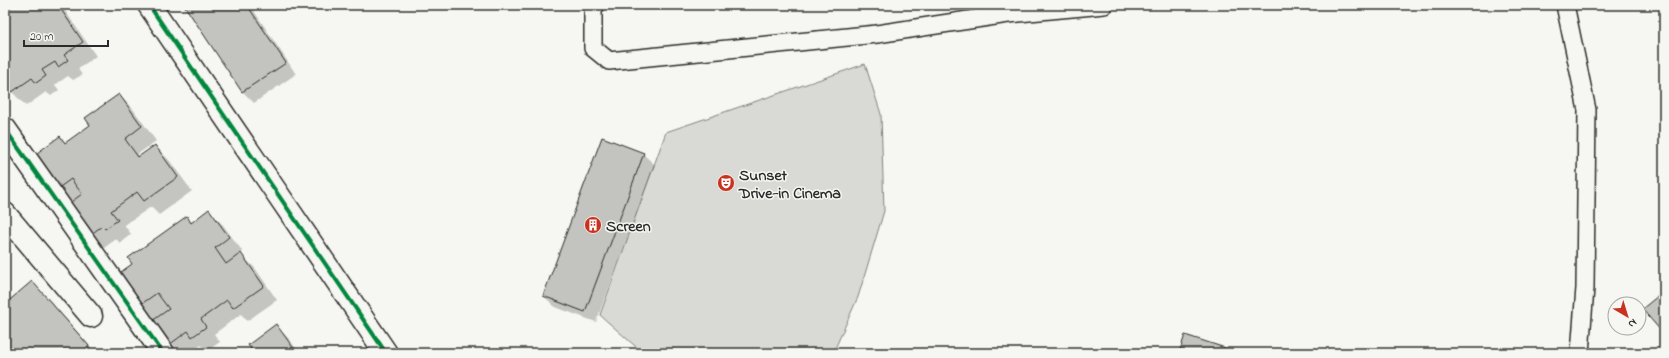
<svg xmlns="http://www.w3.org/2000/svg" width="1669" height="358" viewBox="0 0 1669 358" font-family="'Indie Flower',sans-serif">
  <rect width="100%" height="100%" fill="#f6f6f2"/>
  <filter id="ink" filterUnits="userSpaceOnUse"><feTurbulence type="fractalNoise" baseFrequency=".025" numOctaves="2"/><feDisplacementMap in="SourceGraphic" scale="8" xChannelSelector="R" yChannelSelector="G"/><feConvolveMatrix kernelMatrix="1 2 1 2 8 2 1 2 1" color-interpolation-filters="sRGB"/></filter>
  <g filter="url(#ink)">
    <path fill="#d9d9d5" stroke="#828280" d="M865 64 881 114 884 211 858 297 833 353H643L600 315 666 132Z"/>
    <g fill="#0003">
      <path d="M5 5H61L96 56 78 69 82 75 73 80 68 76 55 85 59 90 51 96 46 92 26 106 12 92 5 81Z"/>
      <path d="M185 5H250L296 74 254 103 243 92Z"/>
      <path d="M119 95 133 109 156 141 138 154 141 157 155 146 169 160 192 191 159 215 151 207 124 225 131 234 120 243 116 239 100 251 54 192 60 137 66 143 91 125Z"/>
      <path d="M643 154 655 165 596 322 555 307 544 296Z"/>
      <path d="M209 211 223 225 243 252 240 254 255 268 277 300 247 321 241 314 214 334 220 342 207 351 201 345 191 353H178L170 344 156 320 141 305 186 217 192 223Z"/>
      <path d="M32 282 46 296 96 353H5V306Z"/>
      <path d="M276 326 290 340 299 353H256Z"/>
    </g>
    <g fill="#c3c3c0" stroke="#2b2b2b">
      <path d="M5 5H58L83 42 64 55 68 60 58 67 55 62 42 70 46 76 36 83 32 78 12 92 5 83Z"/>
      <path d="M184 5H247L286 63 242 92Z"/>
      <path d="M1658 5H1664V18Z"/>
      <path d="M119 94 142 126 125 139 138 157 155 145 178 177 144 201 137 192 111 211 118 220 105 229 102 226 86 238 64 207 82 194 71 179 53 192 29 159 60 136 65 143 90 125 85 118Z"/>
      <path d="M602 137 644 153 585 312 543 296Z"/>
      <path d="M209 209 229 237 215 248 226 264 241 253 264 286 233 308 227 300 201 319 206 327 192 337 188 331 169 345 152 321 169 309 157 293 140 305 118 274 132 264 128 258 187 216 191 223Z"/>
      <path d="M32 281 89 346 81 353H5V304Z"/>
      <path d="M1664 291V330L1662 332 1642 309Z"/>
      <path d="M276 324 297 353H254L248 345Z"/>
      <path d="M1185 335 1241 353H1179Z"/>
    </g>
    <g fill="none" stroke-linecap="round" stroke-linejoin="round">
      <g stroke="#2b2b2b" stroke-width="20">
        <g id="service">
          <path d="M596 5 593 9V48L609 61 877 34 1008 14 1104 5"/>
          <path d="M1565 5 1587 110 1585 288 1580 353"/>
        </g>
      </g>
      <g stroke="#2b2b2b" stroke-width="25">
        <g id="minor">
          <path d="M5 129 163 353"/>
          <path d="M5 214 91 316"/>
        </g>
      </g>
      <g stroke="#2b2b2b" stroke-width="25">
        <path id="tertiary" d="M149 5 386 353"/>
      </g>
      <use href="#service" stroke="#f6f6f2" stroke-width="17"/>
      <use href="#minor" stroke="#f6f6f2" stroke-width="22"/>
      <use href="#tertiary" stroke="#f6f6f2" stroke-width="22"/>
      <g stroke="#f6f6f2" stroke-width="6">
        <g id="cycleway">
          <path d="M149 5 386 353"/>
          <path d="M5 129 163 353"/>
        </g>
      </g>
      <use href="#cycleway" stroke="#00873e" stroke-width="4"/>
    </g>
  </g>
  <defs>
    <g id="theatre-disc" transform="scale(0.9)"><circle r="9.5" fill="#c8321e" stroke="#f6f6f2"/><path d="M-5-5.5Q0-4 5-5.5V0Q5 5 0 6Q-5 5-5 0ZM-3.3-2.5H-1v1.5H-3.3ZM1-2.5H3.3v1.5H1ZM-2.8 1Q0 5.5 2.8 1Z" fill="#fff"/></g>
    <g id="building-disc" transform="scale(0.9)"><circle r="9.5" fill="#c8321e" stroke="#f6f6f2"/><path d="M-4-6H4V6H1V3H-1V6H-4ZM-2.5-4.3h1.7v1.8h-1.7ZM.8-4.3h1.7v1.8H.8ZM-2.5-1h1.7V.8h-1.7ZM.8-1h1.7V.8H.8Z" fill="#fff"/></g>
  </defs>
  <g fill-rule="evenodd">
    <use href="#theatre-disc" x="726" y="183"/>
    <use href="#building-disc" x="593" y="225"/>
  </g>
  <g text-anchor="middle" stroke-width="3" stroke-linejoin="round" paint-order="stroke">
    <g font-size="16" font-weight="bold" fill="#2b2b2b" stroke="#f6f6f2" text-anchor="start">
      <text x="739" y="180">Sunset<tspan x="739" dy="18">Drive-in Cinema</tspan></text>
      <text x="606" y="231">Screen</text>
    </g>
  </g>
  <rect width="1669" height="358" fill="none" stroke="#f6f6f2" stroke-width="20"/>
  <rect x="10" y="10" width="1649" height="338" fill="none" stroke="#2b2b2b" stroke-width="1.5" filter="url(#ink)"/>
  <g transform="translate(1627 316) rotate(142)"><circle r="19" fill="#f6f6f2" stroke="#a5a5a2"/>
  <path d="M0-3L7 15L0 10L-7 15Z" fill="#c8321e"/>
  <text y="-6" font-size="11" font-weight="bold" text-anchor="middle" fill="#2b2b2b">N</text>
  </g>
  <path d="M24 40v6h84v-6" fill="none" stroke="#2b2b2b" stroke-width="2"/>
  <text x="30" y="40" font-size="12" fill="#2b2b2b" stroke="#f6f6f2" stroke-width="3" paint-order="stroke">20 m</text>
</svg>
